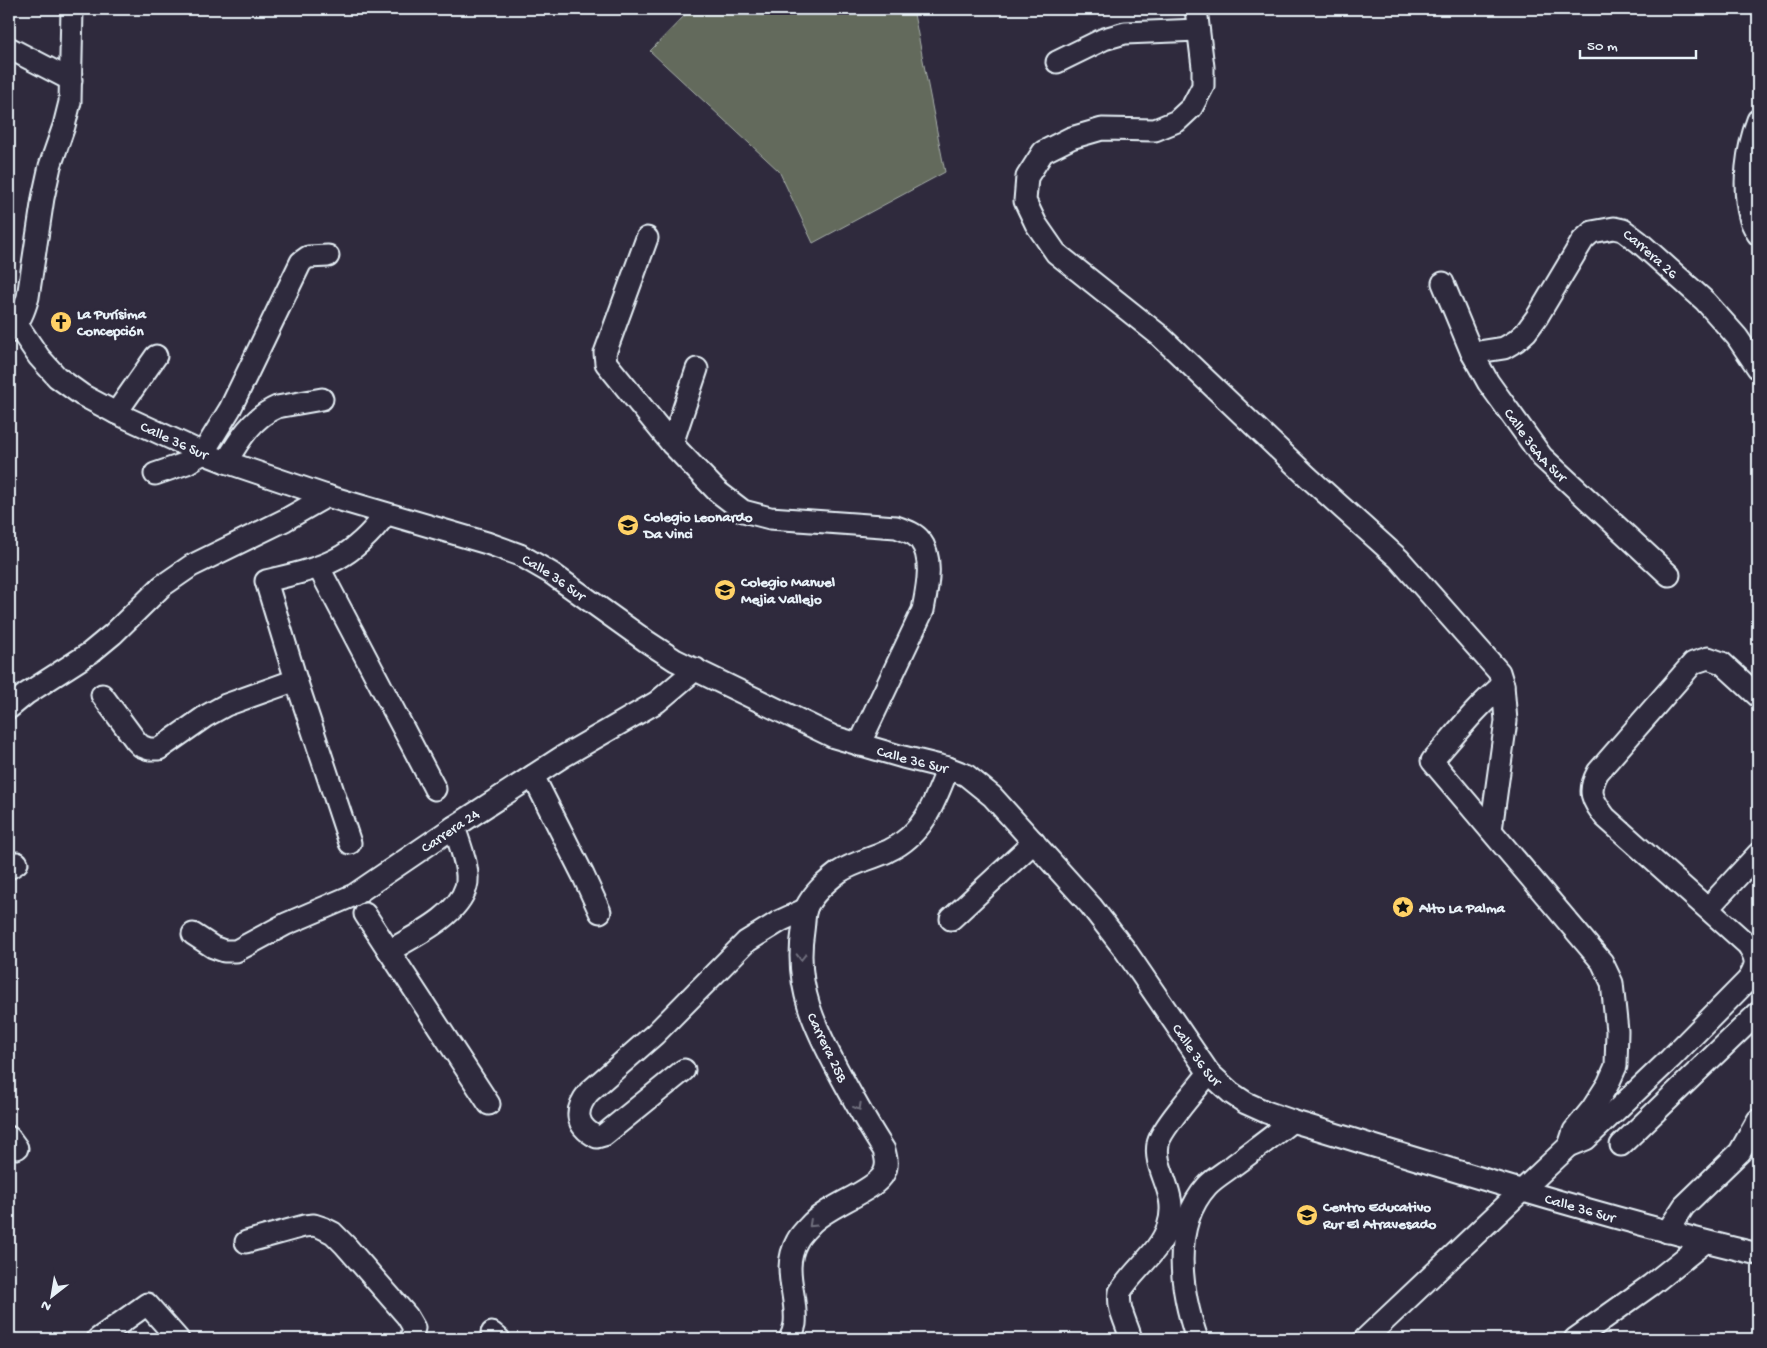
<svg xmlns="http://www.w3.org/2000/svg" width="1767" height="1348" viewBox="0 0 1767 1348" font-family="'Gochi Hand',sans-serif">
  <rect width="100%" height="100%" fill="#2f2a3d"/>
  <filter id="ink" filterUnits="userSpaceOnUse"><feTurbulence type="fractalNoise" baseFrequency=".02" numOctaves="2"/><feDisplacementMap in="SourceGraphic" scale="10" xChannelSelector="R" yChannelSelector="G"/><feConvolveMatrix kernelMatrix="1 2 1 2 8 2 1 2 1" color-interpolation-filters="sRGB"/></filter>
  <g filter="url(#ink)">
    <path fill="#646a5c" stroke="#a6aeaa" d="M691 9H913L945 172 813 243 779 171 650 51Z"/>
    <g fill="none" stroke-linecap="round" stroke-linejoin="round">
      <g stroke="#e8f1f8" stroke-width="25">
        <g id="minor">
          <path d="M1196 9 1203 67V86L1192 107 1177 121 1155 130 1102 129 1071 138 1043 152 1027 177 1025 201 1036 224 1056 253 1159 335 1308 477 1399 559 1499 672 1503 685 1506 721 1491 830"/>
          <path d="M9 48 71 80"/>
          <path d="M1057 62 1104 39 1125 33 1198 30"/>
          <path d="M1758 120C1747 149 1742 186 1750 217 1751 223 1755 229 1758 234"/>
          <path d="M647 238 605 353 606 363 672 444"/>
          <path id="s1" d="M1443 283 1472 353 1488 382 1542 457 1669 575"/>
          <path id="s2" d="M9 313 39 357 57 377 82 395 116 413 203 453 226 462 327 496 487 543 520 555 551 573 646 641 675 660 834 737 903 757 948 768 966 775 992 796 1091 906 1125 950 1209 1073 1231 1093 1246 1103 1266 1112 1292 1121C1447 1168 1601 1217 1758 1254"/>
          <path d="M9 332C20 322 24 311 28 297L43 198 50 166 64 126 70 102 72 9"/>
          <path id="s3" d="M1472 353 1504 348 1516 341 1526 332 1537 317 1583 240 1592 232 1614 228 1623 230 1639 242 1705 301 1737 337 1758 368"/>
          <path d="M697 369 672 444 717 491 743 511 770 518 896 527C904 530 915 533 920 540 934 558 927 589 923 610L859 745"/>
          <path d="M116 413 156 356"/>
          <path d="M226 462C239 440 253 417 277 407L322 399"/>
          <path d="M155 474 187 463 203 453 230 409 301 262 308 257 328 256"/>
          <path d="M319 568 435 789"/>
          <path d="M1503 685C1476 707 1455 735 1432 761L1602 962 1612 983 1617 1031 1616 1066 1608 1084 1592 1109 1574 1131 1569 1146"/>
          <path d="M102 695 136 741 141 746 149 749H159L206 716 226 705 296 680"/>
          <path d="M9 708 26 694 90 653 113 634 162 586 191 566 285 520 327 496"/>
          <path d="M533 776 583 875 600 912"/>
          <path d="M350 843 296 680 266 581C323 567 349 563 386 514"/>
          <path d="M9 868 17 863"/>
          <path d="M1708 908 1758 854"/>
          <path d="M365 914 489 1104"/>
          <path d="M951 919 1034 842"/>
          <path id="s4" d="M193 934 213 947 224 951H236L286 924 354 895 454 827 562 757 657 702 696 669"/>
          <path d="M389 951C414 936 457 917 466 887 471 871 459 843 454 827"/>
          <path d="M684 1070 604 1135 597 1137C575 1126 574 1110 589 1092L655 1034 746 942 780 921 806 909"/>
          <path d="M9 1137 17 1148"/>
          <path d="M1621 1145 1758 1013"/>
          <path d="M1667 1232 1684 1206 1740 1152 1758 1120"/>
          <path d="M246 1242 304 1226 314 1225 323 1228 333 1233 345 1245 407 1316 414 1328 411 1339"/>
          <path d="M492 1333 499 1339"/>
          <path d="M98 1339 147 1304 178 1339"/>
          <path d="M790 1339C792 1335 794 1329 795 1324 798 1295 781 1270 797 1241 800 1235 805 1230 809 1226 824 1207 876 1191 884 1173 888 1165 886 1158 884 1150 869 1127 855 1102 842 1078 816 1030 794 987 803 931 804 924 804 915 806 908 813 893 826 882 839 872 854 862 872 859 888 851 923 835 935 802 948 768"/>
          <path d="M1131 1339C1127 1323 1117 1309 1120 1292 1134 1269 1159 1253 1168 1227 1180 1193 1153 1171 1158 1144 1160 1130 1198 1087 1209 1073"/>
          <path d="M1197 1339C1181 1292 1170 1227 1207 1186 1214 1178 1225 1172 1234 1165 1253 1151 1273 1136 1292 1121"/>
          <path d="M1365 1339 1569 1146 1586 1139 1670 1059 1748 980C1757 964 1758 961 1748 945L1605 817C1592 799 1587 792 1598 772L1693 663 1708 658 1722 663 1758 696"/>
          <path d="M1575 1339 1651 1285 1705 1242"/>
        </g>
      </g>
      <use href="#minor" stroke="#2f2a3d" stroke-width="21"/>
    </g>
    <defs><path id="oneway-chevron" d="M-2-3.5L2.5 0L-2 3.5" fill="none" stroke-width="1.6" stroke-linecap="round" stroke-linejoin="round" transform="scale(1.25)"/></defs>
    <g stroke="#70707e">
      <use href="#oneway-chevron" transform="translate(801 957) rotate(91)"/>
      <use href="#oneway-chevron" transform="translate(858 1107) rotate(61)"/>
      <use href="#oneway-chevron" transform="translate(812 1224) rotate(137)"/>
    </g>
  </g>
  <defs>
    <g id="church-disc" transform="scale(1.125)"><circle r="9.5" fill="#ffd166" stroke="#2f2a3d"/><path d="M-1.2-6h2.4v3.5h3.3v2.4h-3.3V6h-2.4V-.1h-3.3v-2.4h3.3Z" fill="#111"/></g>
    <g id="school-disc" transform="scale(1.125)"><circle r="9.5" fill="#ffd166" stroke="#2f2a3d"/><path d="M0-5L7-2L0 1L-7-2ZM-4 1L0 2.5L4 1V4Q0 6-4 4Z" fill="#111"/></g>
    <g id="sight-disc" transform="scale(1.125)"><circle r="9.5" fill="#ffd166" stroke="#2f2a3d"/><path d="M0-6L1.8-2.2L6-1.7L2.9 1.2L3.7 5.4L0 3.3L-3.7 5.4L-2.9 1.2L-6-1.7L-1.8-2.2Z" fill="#111"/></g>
  </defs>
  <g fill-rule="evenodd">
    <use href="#church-disc" x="61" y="322"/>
    <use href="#school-disc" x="628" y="525"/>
    <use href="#school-disc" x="725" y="590"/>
    <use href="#sight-disc" x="1403" y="907"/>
    <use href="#school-disc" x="1307" y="1215"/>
  </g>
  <g text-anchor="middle" stroke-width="5" stroke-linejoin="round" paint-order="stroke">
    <g font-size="15" fill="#e8f1f8" stroke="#2f2a3d">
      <text dy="5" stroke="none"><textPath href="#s3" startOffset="248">Carrera 26</textPath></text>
      <text dy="5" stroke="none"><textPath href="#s2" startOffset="214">Calle 36 Sur</textPath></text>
      <text dy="5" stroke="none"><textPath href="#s1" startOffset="188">Calle 36AA Sur</textPath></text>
      <text dy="5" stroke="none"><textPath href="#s2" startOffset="619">Calle 36 Sur</textPath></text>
      <text dy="5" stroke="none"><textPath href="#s2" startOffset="1024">Calle 36 Sur</textPath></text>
      <text dy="5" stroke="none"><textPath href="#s4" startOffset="294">Carrera 24</textPath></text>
      <text transform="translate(828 1047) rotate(64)" y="5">Carrera 25B</text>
      <text dy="5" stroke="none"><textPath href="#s2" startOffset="1444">Calle 36 Sur</textPath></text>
      <text dy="5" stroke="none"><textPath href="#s2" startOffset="1864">Calle 36 Sur</textPath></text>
    </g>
    <g font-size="15" font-weight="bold" fill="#e8f1f8" stroke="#2f2a3d" text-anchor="start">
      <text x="77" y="318">La Purísima<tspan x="77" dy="17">Concepción</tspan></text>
      <text x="644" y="521">Colegio Leonardo<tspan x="644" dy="17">Da Vinci</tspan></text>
      <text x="741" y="586">Colegio Manuel<tspan x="741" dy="17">Mejia Vallejo</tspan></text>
      <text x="1419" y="912">Alto La Palma</text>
      <text x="1323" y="1211">Centro Educativo<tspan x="1323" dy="17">Rur El Atravesado</tspan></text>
    </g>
  </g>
  <rect width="1767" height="1348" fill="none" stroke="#2f2a3d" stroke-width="30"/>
  <rect x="15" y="15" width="1737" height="1318" fill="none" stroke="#e8f1f8" stroke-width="2" filter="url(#ink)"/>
  <g transform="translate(52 1296) rotate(211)" stroke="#2f2a3d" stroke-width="4" paint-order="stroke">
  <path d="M0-4L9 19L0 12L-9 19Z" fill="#e8f1f8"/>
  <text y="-8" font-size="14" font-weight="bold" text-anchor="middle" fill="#e8f1f8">N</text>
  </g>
  <path d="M1580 50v8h116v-8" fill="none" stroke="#e8f1f8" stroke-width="2.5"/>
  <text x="1587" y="50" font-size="15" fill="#e8f1f8" stroke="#2f2a3d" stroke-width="4" paint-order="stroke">50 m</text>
</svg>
